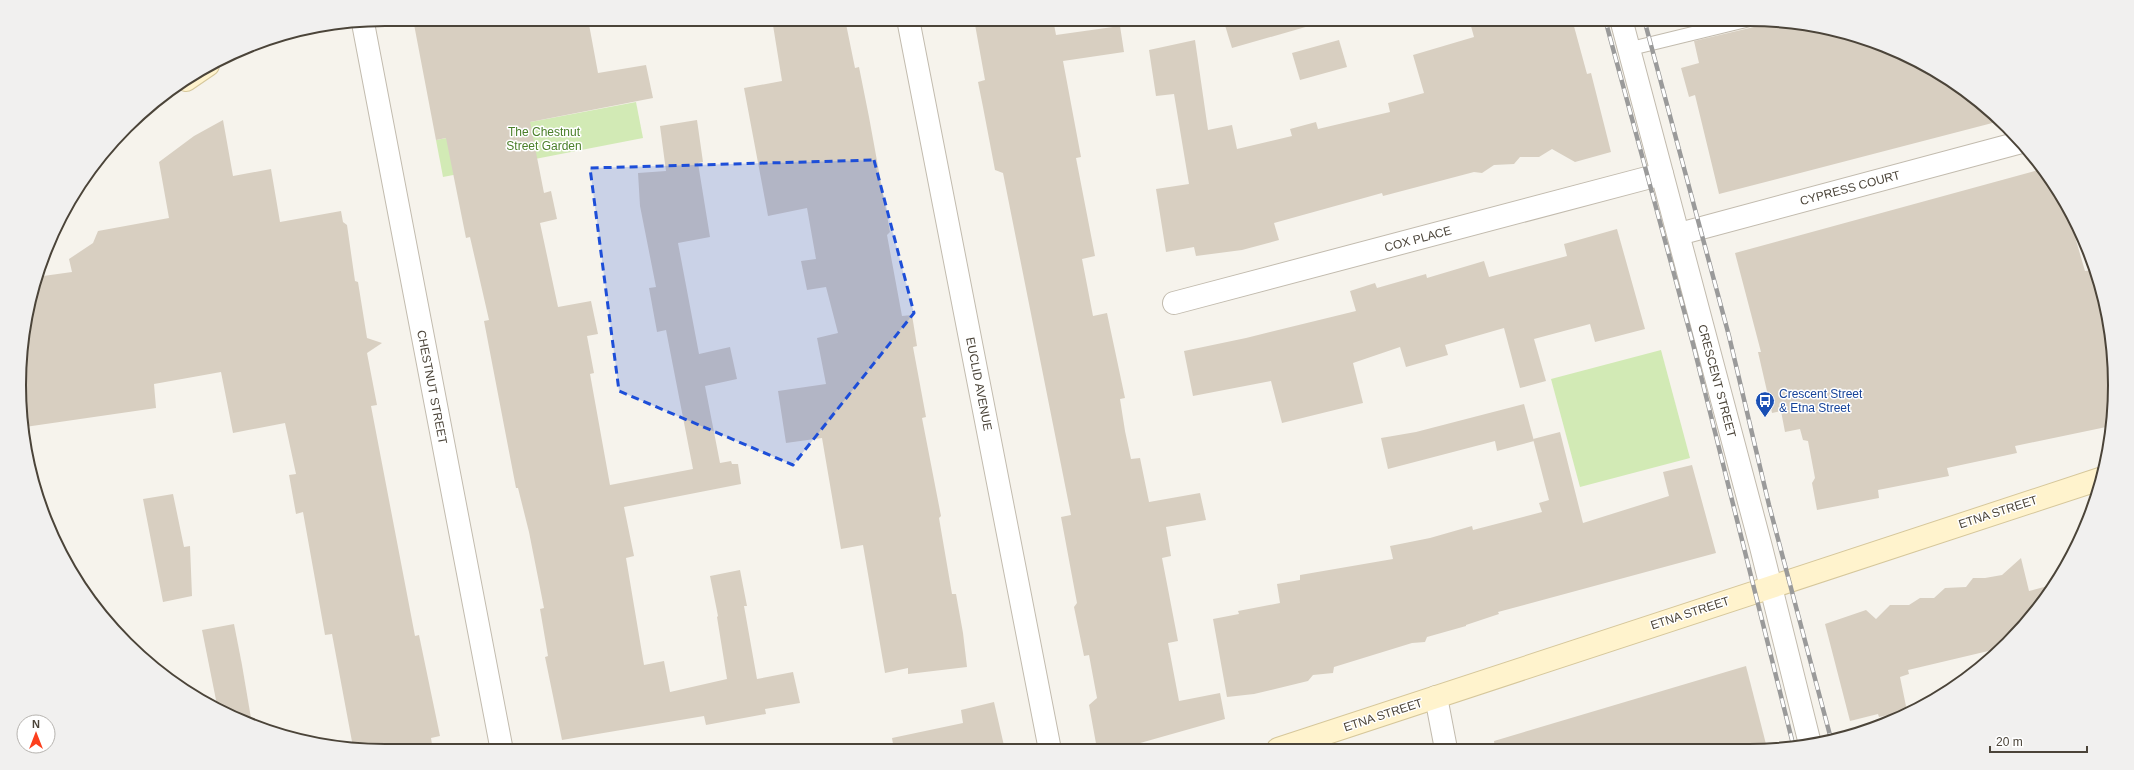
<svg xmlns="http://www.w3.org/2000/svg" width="2134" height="770" viewBox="0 0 2134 770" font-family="Arial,sans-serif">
  <rect width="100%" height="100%" fill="#f6f3ec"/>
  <g fill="#d2eab5">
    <path d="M636 102 643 138 443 177 436 140Z"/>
    <path d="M1661 350 1690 458 1580 487 1551 379Z"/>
  </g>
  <g fill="#d8cfc1">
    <path d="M413 19H588L598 73 646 65 653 98 530 122 544 193 551 191 557 219 540 223 558 307 591 301 598 334 587 336 594 373 590 374 610 485 693 469 666 330 657 332 649 288 656 287 640 206 638 173 666 171 660 126 697 120 703 162 698 163 710 237 678 243 699 354 730 347 737 379 705 386 720 463 731 461 732 464H738L741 484 624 507 634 556 626 558 644 665 664 661 670 692 727 679 717 617 718 616 710 576 740 570 747 606H744L757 679 793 672 800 703 765 709 766 714 706 725 704 716 562 740 545 657 548 656 540 609 544 608 529 532 518 488H516L484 321 489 320 470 237 466 238 446 138 436 140Z"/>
    <path d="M772 19H845L855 68 859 67 869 117 890 232 887 235 902 316 912 315 917 346 913 347 926 417 922 418 941 516 939 518 952 594H956L963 633 967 667 908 674V668L885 673 863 545 841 549 822 438 786 443 778 391 826 384 817 338 838 333 826 287 807 290 801 261 816 259 807 208 768 216 744 88 782 81Z"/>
    <path d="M974 19H1053L1056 35 1120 26 1124 52 1063 61 1081 157 1076 158 1095 256 1082 259 1093 316 1107 313 1125 398 1120 399 1125 431 1131 459 1140 458 1149 502 1200 493 1206 520 1166 527 1171 556 1162 558 1178 641 1168 643 1179 701 1220 693 1225 719 1119 749H1097L1089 705 1097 698 1089 655 1084 656 1074 607 1077 603 1061 517 1071 515 1003 173 995 170 983 107 978 82 985 80Z"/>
    <path d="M1223 19H1308L1309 26 1232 48Z"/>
    <path d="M1469 19H1572L1587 74 1591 73 1611 152 1575 162 1552 149 1539 157H1520L1514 164 1494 165 1482 173 1474 172 1383 196 1382 193 1274 223 1279 240 1242 250 1196 256 1194 247 1166 252 1156 189 1189 184 1174 94 1156 96 1149 50 1195 40 1208 130 1232 125 1237 149 1292 136 1290 129 1316 122 1318 129 1390 112 1388 103 1424 93 1413 55 1474 37Z"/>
    <path d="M1688 19H1718L1690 26Z"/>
    <path d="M1760 20 1844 32 1911 57 1972 95 2000 121 1719 194 1695 95 1689 97 1681 68 1699 63 1694 41 1754 27Z"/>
    <path d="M1339 40 1347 67 1300 80 1292 53Z"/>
    <path d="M223 120 233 176 271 169 280 222 341 211 343 222 347 225 355 281 358 282 367 338 382 343 367 353 377 405 371 406 415 636 419 635 440 736 431 738 433 751H385L353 747 332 634 325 635 303 512 296 514 289 475 296 474 285 423 233 433 221 372 154 384 156 408 25 427 22 337 36 277 72 272 69 259 93 243 98 231 169 218 159 162 194 136Z"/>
    <path d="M2042 169 2064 199 2085 271 2094 270 2103 330H2106L2110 355H2112L2114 409 2111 426 2015 446 2017 453 1947 468 1949 476 1878 490 1879 498 1817 510 1812 483 1815 478 1808 441 1803 440 1800 429 1785 432 1781 411 1772 413 1758 352H1761L1735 253Z"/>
    <path d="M1617 229 1645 329 1595 342 1590 324 1534 339 1546 381 1520 388 1504 328 1445 345 1448 355 1406 367 1400 347 1353 363 1363 403 1282 423 1271 381 1193 396 1184 351 1246 338 1356 311 1350 291 1375 283 1377 288 1426 274 1427 278 1484 261 1489 277 1567 256 1564 244Z"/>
    <path d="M1524 404 1534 441 1497 451 1495 441 1388 469 1381 438 1416 432Z"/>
    <path d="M1560 432 1583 523 1669 496 1663 472 1692 465 1716 553 1498 612 1499 614 1466 625V626L1427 637 1425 642 1412 643 1334 667 1333 673 1313 675 1308 681 1254 694 1227 697 1213 619 1239 614 1238 611 1280 603 1277 584 1300 580V575L1393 559 1390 546 1430 538 1472 526 1473 530 1542 512 1539 503 1549 500 1533 439Z"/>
    <path d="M173 494 184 547 190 546 192 596 163 602 143 499Z"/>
    <path d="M2021 558 2029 591 2055 584 2001 648 1908 670 1909 674 1900 677 1907 711 1879 717 1878 714 1850 721 1825 624 1866 610 1876 619 1890 605H1909L1920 598H1934L1945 588 1966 587 1973 578H1985L2002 575Z"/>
    <path d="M234 624 242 665 252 724 218 710 202 630Z"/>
    <path d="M1746 666 1767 748 1495 749 1494 741Z"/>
    <path d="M994 702 1005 750H894L892 738 963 723 961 710Z"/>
  </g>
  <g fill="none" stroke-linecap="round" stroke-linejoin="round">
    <g stroke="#c2bbae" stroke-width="15">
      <path id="lane" d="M1629 49 1752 19"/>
    </g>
    <g stroke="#c2bbae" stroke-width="24">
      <g id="street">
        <path d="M908 19 1050 750"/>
        <path d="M1621 19 1761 547 1810 744"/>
        <path d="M363 23 502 751"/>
        <path d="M1679 234 2022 142"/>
        <path d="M1174 303 1662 174"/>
        <path d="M1436 697 1446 749"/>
      </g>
    </g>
    <g stroke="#d6c79b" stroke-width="24">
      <g id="secondary">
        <path d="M186 80 208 65"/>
        <path d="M1278 749 2103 478"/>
      </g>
    </g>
    <use href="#lane" stroke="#fff" stroke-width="13"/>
    <use href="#street" stroke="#fff" stroke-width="22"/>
    <use href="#secondary" stroke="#fff3cd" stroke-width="22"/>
    <g stroke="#9a9a9a" stroke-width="4.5">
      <g id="rail">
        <path d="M1605 19 1693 344 1794 748"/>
        <path d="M1644 19 1729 336 1769 505 1831 739"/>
      </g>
    </g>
    <use href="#rail" stroke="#fff" stroke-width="3" stroke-dasharray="9" stroke-linecap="butt"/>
  </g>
  <path fill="#1d4ed8" fill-opacity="0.2" stroke="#1d4ed8" stroke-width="3" stroke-dasharray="8 5" stroke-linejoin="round" d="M874 160 914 313 793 465 619 391 590 168Z"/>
  <defs>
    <g id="bus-pin" transform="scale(1)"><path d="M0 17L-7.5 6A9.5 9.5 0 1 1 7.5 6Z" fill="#1a4fb4" stroke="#fff"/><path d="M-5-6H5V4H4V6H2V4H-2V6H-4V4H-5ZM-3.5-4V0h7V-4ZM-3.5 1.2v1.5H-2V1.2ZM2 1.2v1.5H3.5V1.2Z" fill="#fff"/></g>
  </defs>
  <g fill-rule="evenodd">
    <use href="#bus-pin" x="1765" y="401"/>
  </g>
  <g text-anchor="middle" stroke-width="3" stroke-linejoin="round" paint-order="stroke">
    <g font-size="12" fill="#4a7f2a" stroke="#fff">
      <text x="544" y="136">The Chestnut<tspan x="544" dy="14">Street Garden</tspan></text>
    </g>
    <g font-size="12" fill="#4b4439" stroke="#fff">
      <text transform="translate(1850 188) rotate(-15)" y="4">CYPRESS COURT</text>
      <text transform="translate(1418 239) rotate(-15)" y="4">COX PLACE</text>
      <text transform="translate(1717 381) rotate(75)" y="4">CRESCENT STREET</text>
      <text transform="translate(979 384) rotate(79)" y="4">EUCLID AVENUE</text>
      <text transform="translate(432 387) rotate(79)" y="4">CHESTNUT STREET</text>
      <text transform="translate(1998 512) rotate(-18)" y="4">ETNA STREET</text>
      <text transform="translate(1690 613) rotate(-18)" y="4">ETNA STREET</text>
      <text transform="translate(1383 715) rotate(-18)" y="4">ETNA STREET</text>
    </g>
    <g font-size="12" fill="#164399" stroke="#fff" text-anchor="start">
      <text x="1779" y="398">Crescent Street<tspan x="1779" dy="14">&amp; Etna Street</tspan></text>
    </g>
  </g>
  <path d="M0 0H2134V770H0ZM385 26H1749A359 359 0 0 1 2108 385V385A359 359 0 0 1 1749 744H385A359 359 0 0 1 26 385V385A359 359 0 0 1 385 26Z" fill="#f1f0ef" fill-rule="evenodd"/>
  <path fill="none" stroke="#4b4439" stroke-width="2" d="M385 26H1749A359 359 0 0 1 2108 385V385A359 359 0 0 1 1749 744H385A359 359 0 0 1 26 385V385A359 359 0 0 1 385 26Z"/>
  <g transform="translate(36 734)"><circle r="19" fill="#ffffff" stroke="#b7b4b0"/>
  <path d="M0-3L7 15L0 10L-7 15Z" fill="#fc3f1d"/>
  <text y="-6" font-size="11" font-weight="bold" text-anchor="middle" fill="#4b4439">N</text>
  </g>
  <path d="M1990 746v6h97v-6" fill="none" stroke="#4b4439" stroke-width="2"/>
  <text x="1996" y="746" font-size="12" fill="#4b4439" stroke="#ffffff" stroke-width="3" paint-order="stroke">20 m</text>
</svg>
